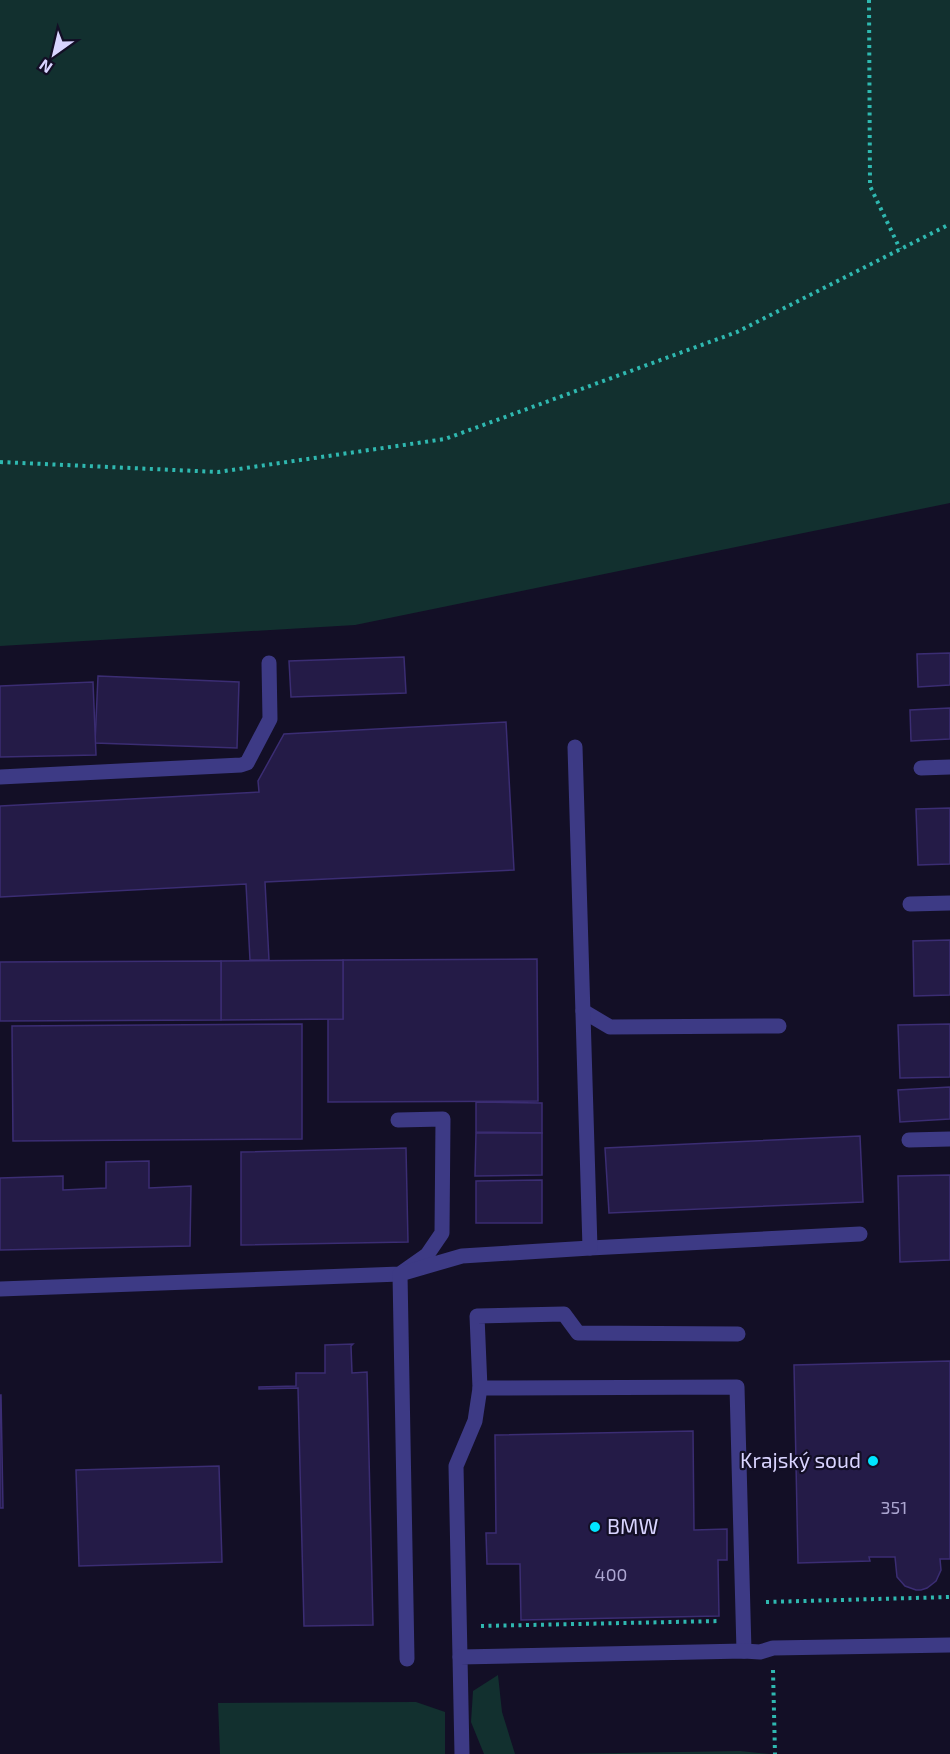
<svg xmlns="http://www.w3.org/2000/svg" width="950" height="1754" viewBox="0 0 950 1754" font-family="'Exo 2',sans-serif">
  <rect width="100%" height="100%" fill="#130f26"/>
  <g fill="#12302f">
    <path d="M0 0H950V503L355 625 0 646Z"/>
    <path d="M498 1675 502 1712 515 1754H484L471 1722 473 1691Z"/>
    <path d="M416 1702 445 1712V1754H220L218 1703Z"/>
    <path d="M740 1751 770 1754H559Z"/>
  </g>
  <g fill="#241b47" stroke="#3b2d73" stroke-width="1.5">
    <path d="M950 653V685L918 687 917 654Z"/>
    <path d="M404 657 406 693 291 697 289 661Z"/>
    <path d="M98 676 239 682 237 748 95 743Z"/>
    <path d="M93 682 96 755 0 757V686Z"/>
    <path d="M950 708V739L911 741 910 710Z"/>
    <path d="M506 722 514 870 265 882 269 960H250L246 884 0 897V806L259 792 258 781 284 734Z"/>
    <path d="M950 808V864L918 865 916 809Z"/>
    <path d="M950 940V995L914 996 913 941Z"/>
    <path d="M537 959 538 1101 328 1102V1019H343V960Z"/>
    <path d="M343 960V1019L221 1020V961Z"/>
    <path d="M221 961V1020L0 1021V962Z"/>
    <path d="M302 1024V1139L13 1141 12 1026Z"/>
    <path d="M950 1024V1077L900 1078 898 1025Z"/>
    <path d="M950 1087V1119L900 1122 898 1090Z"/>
    <path d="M476 1102 542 1103V1133L476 1132Z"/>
    <path d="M476 1133H542V1175L475 1176Z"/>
    <path d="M860 1136 863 1202 609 1213 605 1148Z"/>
    <path d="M406 1148 408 1242 241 1245V1152Z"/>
    <path d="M149 1161V1188L191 1186 190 1246 0 1250V1178L63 1176V1190L106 1188V1162Z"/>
    <path d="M950 1175V1260L900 1262 898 1176Z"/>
    <path d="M542 1180V1223H476V1181Z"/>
    <path d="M353 1344 351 1346 352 1373 367 1372 373 1625 304 1626 298 1388 259 1389V1387L296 1386V1373H325V1345Z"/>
    <path d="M950 1361V1559H940L941 1570 936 1581 927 1588 921 1590H916L905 1586 897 1577 895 1557H869L870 1561 798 1563 794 1365Z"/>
    <path d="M0 1395H1L3 1508H0Z"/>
    <path d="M693 1431 694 1530 727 1529V1560H718L719 1616 521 1620 520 1564H487L486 1533H496L495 1435Z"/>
    <path d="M219 1466 222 1562 79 1566 76 1470Z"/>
  </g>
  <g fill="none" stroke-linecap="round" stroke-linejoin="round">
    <g stroke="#2fb8b0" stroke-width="4" stroke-dasharray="3 4.5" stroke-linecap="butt">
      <path d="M869 0 870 186 900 249"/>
      <path d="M0 462 218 472 445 439 737 332 950 224"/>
      <path d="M766 1602 950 1597"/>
      <path d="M481 1626 720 1621"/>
      <path d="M773 1670 775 1754"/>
    </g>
    <g stroke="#3d3a85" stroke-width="15">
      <path d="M921 768 950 767"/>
      <path d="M0 777 241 765 247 763 270 719 269 663"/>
      <path d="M910 904 950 903"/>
      <path d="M583 1011 610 1027 779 1026"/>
      <path d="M909 1140 950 1139"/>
      <path d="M590 1248 860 1234"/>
      <path d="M0 1289 400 1274 427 1255 442 1233 443 1119 398 1120"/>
      <path d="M480 1388 477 1316 564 1314 578 1333 738 1334"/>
      <path d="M460 1657 456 1466 475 1421 480 1388 737 1387 744 1651"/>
      <path d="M407 1659 400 1274 462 1256 590 1248 575 747"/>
      <path d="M462 1754 460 1657 744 1651 760 1652 773 1648 950 1645"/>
    </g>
  </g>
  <g fill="#00e5ff" stroke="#130f26" stroke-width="2">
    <circle cx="873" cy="1461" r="6"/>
    <circle cx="595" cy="1527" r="6"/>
  </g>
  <g text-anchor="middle" stroke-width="4.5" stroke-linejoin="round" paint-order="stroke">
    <g font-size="18" fill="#aca6d1">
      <text x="894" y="1514">351</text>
      <text x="611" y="1581">400</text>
    </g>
    <g font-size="21" fill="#d9d4ff" stroke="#130f26" text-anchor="end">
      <text x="861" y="1468">Krajský soud</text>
      <text x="607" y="1534" text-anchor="start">BMW</text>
    </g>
  </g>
  <g transform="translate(54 54) rotate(214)" stroke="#130f26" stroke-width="4.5" paint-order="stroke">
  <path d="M0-4.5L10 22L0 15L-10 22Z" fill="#d9d4ff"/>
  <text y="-9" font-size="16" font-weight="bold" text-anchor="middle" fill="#d9d4ff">N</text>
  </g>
</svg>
